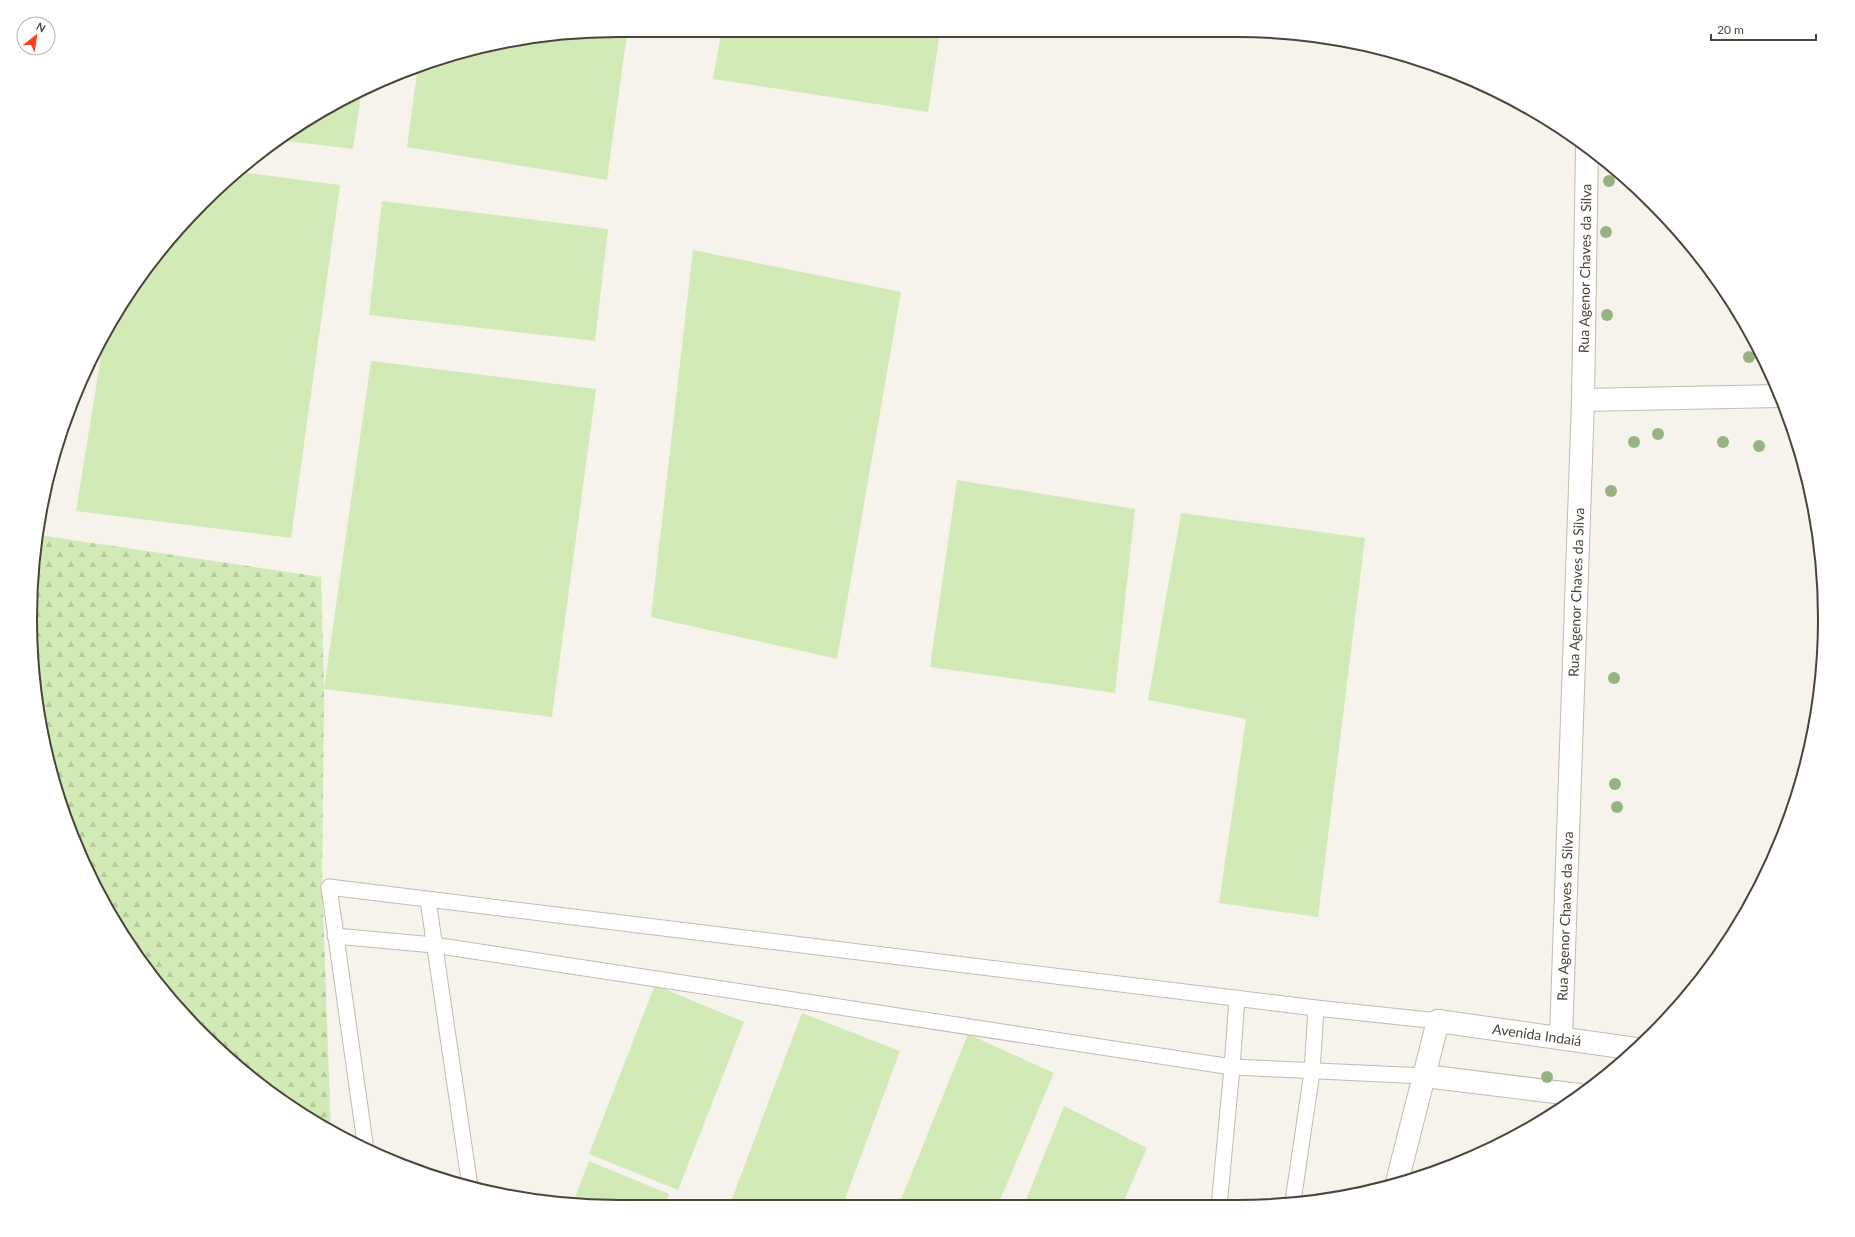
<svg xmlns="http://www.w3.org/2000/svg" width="1855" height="1237" viewBox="0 0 1855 1237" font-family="Lato,sans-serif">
  <defs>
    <pattern id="forest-firs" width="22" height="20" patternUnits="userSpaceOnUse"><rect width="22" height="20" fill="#d2eab5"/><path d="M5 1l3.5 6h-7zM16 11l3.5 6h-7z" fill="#b6ca9c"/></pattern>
  </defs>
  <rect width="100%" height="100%" fill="#f6f3ec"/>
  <path fill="url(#forest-firs)" d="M39 535 321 577 324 689 322 886 331 1131 291 1108 203 1035 151 977 109 913 61 808 41 734 31 657V580Z"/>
  <g fill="#d2eab5">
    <path d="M940 32 928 112 713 79 721 34Z"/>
    <path d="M627 34 607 180 407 147 418 66 430 61 541 35Z"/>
    <path d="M362 89 353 149 279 140 291 129Z"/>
    <path d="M240 172 340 185 291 538 76 511 105 332 152 260 203 202Z"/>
    <path d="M382 201 608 229 595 341 369 315Z"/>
    <path d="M693 250 901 292 837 659 651 617Z"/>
    <path d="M371 361 596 389 552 717 324 689Z"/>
    <path d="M957 480 1135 509 1115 693 930 667Z"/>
    <path d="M1181 513 1365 538 1318 917 1219 903 1246 719 1148 700Z"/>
    <path d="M655 985 744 1022 678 1190 589 1154Z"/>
    <path d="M802 1013 900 1051 842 1207H729Z"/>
    <path d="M968 1034 1054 1073 997 1207H898Z"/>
    <path d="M1064 1106 1147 1148 1121 1207H1023Z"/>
    <path d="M589 1161 669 1194 664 1207H618L573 1203Z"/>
  </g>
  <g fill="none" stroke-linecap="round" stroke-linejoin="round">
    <g stroke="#c2bbae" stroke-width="17">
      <g id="service">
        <path d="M428 900 470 1187"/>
        <path d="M335 936 434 945 1232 1067 1425 1076"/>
        <path d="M366 1150 329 887 1316 1008 1438 1021"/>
        <path d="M1293 1201 1312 1072 1316 1008"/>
        <path d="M1219 1207 1232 1067 1237 998"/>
      </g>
    </g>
    <g stroke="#c2bbae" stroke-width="24">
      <g id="minor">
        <path d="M1583 400 1781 396"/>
        <path id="s1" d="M1561 1037 1583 400 1587 147"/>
        <path d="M1397 1182 1438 1021"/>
      </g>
    </g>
    <g stroke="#c2bbae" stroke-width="24">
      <g id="tertiary">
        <path id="s2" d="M1438 1021 1636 1049"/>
        <path d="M1425 1076 1579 1095"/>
      </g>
    </g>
    <use href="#service" stroke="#fff" stroke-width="15"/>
    <use href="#minor" stroke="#fff" stroke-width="22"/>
    <use href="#tertiary" stroke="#fff" stroke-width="22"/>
  </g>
  <g fill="#97b381">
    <circle cx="1609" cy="181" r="6"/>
    <circle cx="1606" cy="232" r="6"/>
    <circle cx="1607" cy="315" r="6"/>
    <circle cx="1749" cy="357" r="6"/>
    <circle cx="1658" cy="434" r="6"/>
    <circle cx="1634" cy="442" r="6"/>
    <circle cx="1723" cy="442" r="6"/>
    <circle cx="1759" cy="446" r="6"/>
    <circle cx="1611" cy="491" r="6"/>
    <circle cx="1614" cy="678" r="6"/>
    <circle cx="1615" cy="784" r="6"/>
    <circle cx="1617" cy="807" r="6"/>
    <circle cx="1547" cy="1077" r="6"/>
  </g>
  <g text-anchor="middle" stroke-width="3" stroke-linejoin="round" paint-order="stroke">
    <g font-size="14" fill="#4b4439" stroke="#fff">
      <text dy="5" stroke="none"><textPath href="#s1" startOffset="769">Rua Agenor Chaves da Silva</textPath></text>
      <text dy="5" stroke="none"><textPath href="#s1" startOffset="445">Rua Agenor Chaves da Silva</textPath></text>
      <text dy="5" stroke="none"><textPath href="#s1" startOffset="121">Rua Agenor Chaves da Silva</textPath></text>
      <text dy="5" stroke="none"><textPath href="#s2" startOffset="100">Avenida Indaiá</textPath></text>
    </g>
  </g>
  <path d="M0 0H1855V1237H0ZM618 37H1237A581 581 0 0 1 1818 618V619A581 581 0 0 1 1237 1200H618A581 581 0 0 1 37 619V618A581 581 0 0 1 618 37Z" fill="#fff" fill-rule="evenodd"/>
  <path fill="none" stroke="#4b4439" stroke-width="2" d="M618 37H1237A581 581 0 0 1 1818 618V619A581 581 0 0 1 1237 1200H618A581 581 0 0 1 37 619V618A581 581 0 0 1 618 37Z"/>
  <g transform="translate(36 36) rotate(30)"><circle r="19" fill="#ffffff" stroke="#b7b4b0"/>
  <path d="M0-3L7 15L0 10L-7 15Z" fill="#fc3f1d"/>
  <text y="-6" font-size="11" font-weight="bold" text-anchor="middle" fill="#4b4439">N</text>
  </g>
  <path d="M1711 34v6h105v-6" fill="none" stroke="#4b4439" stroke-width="2"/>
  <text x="1717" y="34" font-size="12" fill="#4b4439" stroke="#ffffff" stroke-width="3" paint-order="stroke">20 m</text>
</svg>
